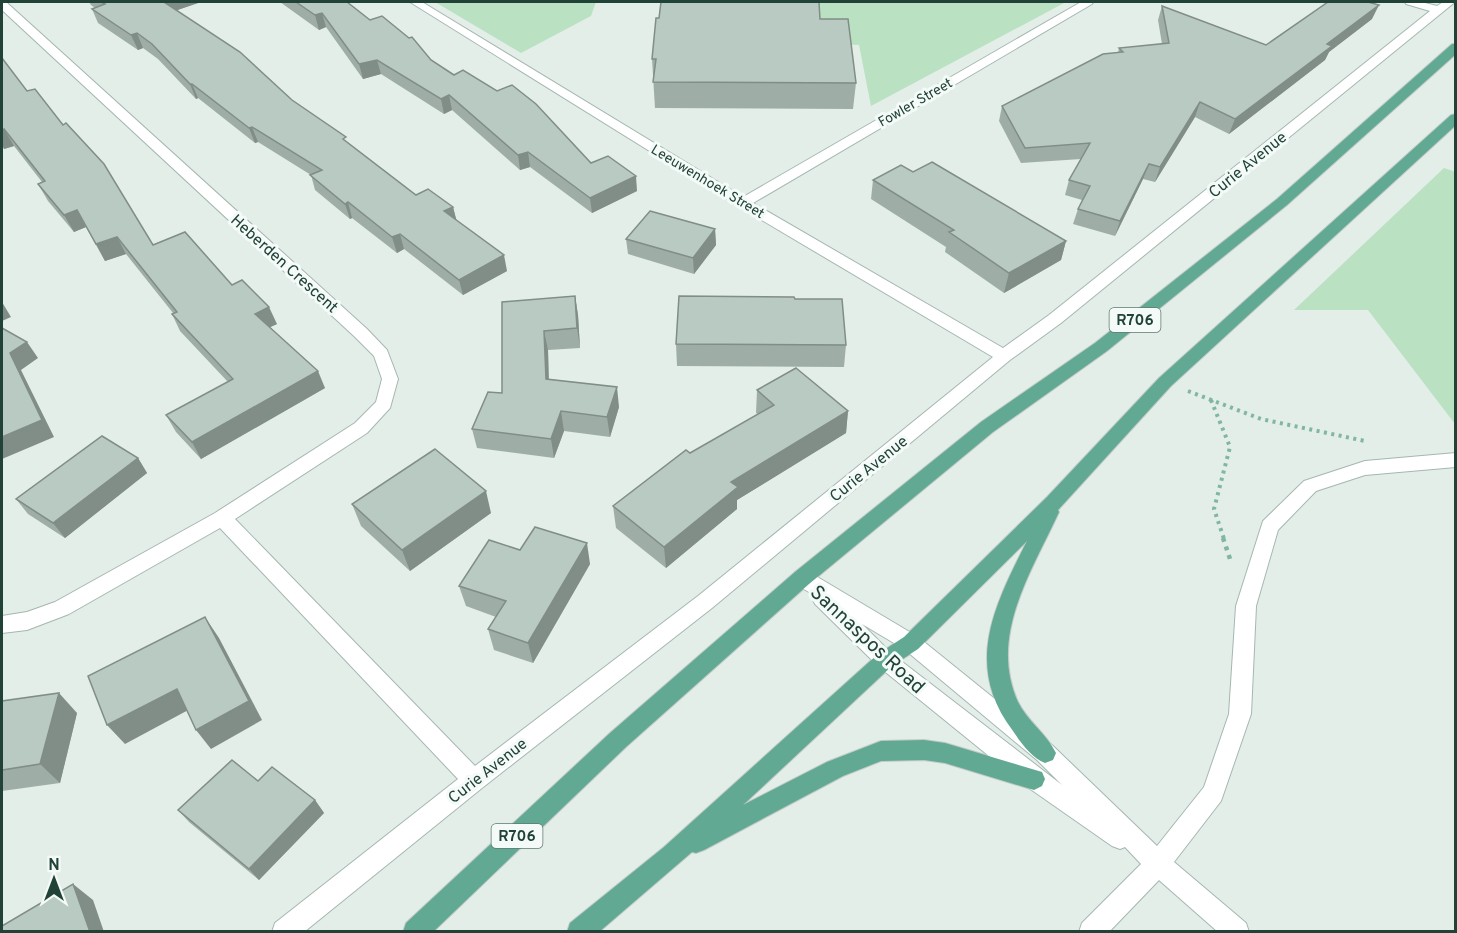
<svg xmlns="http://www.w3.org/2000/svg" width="1457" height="933" viewBox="0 0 1457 933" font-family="Overpass,sans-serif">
  <rect width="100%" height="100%" fill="#e3eee9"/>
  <g fill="#bae2c2">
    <path d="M435 2H596L591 16 521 53Z"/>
    <path d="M815 2H1066L871 106 859 45 819 44Z"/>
    <path d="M1444 168 1456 172 1455 424 1368 310H1294Z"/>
  </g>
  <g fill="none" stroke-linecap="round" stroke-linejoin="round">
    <g stroke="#a5b7b0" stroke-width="2">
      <g id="minor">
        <path d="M2 2H6L367 329 387 350 398 379 390 408 367 433 235 519 475 766 698 596 993 357 738 206 410 2H422L743 197 1081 2H1093L1092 4 753 203 1003 348 1049 315 1430 11 1406 4 1405 2H1421L1437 6 1443 2H1455L1061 323 1010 360 712 608 482 788 304 932H272L275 923 458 779 220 528 69 614 27 630 2 633V616L27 612 55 602 215 513 355 423 376 402 382 379 374 356 355 337 2 10Z"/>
        <path d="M1456 453V467L1365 475 1316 491 1278 530 1256 606 1251 714 1221 801 1174 862 1246 923 1249 932H1218L1159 880 1109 932H1079L1082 923 1141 864 1125 847 1120 849 1112 846 1026 786 878 666 815 604 812 598 814 595 795 584 792 578 795 572 802 570 809 572 918 637 1053 746 1157 846 1204 787 1229 714 1236 606 1263 521 1304 481 1365 461ZM862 624 904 649 1037 760 1062 785 892 654Z"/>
      </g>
    </g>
    <g stroke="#c1cac7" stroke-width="2">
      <g id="major">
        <path d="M1452 44H1456V54L1287 205 1107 351 993 432 809 584 626 747 433 932H403L406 923 610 733 795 572 981 422 1095 343 1277 199Z"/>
        <path d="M1456 114V125L1171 386 1058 510 1059 512C1032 571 988 636 1018 702 1027 721 1047 734 1056 753L1053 760 1045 763C1032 758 1021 743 1013 731 963 665 995 605 1027 541L918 649 892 666 743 805 827 762 881 741 924 740 945 743 1042 772 1045 779 1042 786 1034 790 945 763 924 760 881 761 843 776 704 850 696 853 692 852 599 932H567L570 923 664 847 878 654 904 637 1047 497 1159 378 1451 115Z"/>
      </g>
    </g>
    <g stroke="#80b6a2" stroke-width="4" stroke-dasharray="3 4.5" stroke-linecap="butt">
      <path d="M1188 391 1261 419 1365 441"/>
      <path d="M1211 400 1230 447 1214 509 1224 539"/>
    </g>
    <path stroke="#80b6a2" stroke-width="4.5" stroke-dasharray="4 5" stroke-linecap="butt" d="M1223 538 1231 562"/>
    <use href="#minor" fill="#fff" fill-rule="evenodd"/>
    <use href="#major" fill="#62a993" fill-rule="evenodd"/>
  </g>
  <g fill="#9eaea6">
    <path d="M89 2H201L177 10 292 100 416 195 453 207 456 220 507 271 463 295 404 249 397 253 352 218 350 219 315 190 311 175 258 142 255 143 198 98 196 99 158 59 143 48 138 50 98 23 92 9 95 8 91 5Z"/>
    <path d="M280 2H347L370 20 431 60 591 163 637 191 592 213 530 167 520 170 452 110 444 114 381 74 363 79 326 27 319 30Z"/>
    <path d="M1162 6 1266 45 1372 19 1329 52 1325 60 1229 134 1195 117 1155 182 1143 179 1115 236 1073 224 1078 209 1082 200 1065 195 1069 180 1081 159 1021 163 999 121 1002 106 1118 53 1119 48 1162 44 1158 20Z"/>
    <path d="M820 19 856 83 853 109 655 108 652 59Z"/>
    <path d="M2 58 27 91 153 245 232 285 277 324 270 327 325 388 201 459 176 432 166 415 228 382 180 331 172 314 173 313 126 254 105 261 86 227 74 232 48 201 38 184 42 182 14 146 4 149 2 145Z"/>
    <path d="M913 172 1066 241 1061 260 1004 293 945 252 946 247 871 199 873 180Z"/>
    <path d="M715 229 716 245 694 274 628 254 626 239Z"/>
    <path d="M575 296 578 315 580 348 548 350 549 379 619 407 610 437 564 431 554 458 477 448 472 429 502 393V302Z"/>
    <path d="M795 299 846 345 844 367 677 366 676 344Z"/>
    <path d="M757 390 848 411 846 433 737 500V509L666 568 616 528 613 506 690 453 758 414 756 413Z"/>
    <path d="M138 458 147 473 65 538 28 514 16 499Z"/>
    <path d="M352 504 491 513 410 571 361 526Z"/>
    <path d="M520 550 590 564 533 663 494 650 488 629 496 617 466 606 459 586Z"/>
    <path d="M2 701 77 713 60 783 2 791Z"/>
    <path d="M258 781 315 800 324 813 259 880 189 822 178 810Z"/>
  </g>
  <g fill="#818d87">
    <path d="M161 2H201L166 14Z"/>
    <path d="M1379 5 1372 19 1329 52 1325 60 1229 134 1235 119 1327 44Z"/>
    <path d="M322 13 326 27 319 30 315 15Z"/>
    <path d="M137 33 143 48 138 50 131 35Z"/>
    <path d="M377 60 381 74 363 79 359 64Z"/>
    <path d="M190 84H192L198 98 196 99Z"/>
    <path d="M449 95 452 110 444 114 441 99Z"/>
    <path d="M1200 102 1195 117 1155 182 1160 167Z"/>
    <path d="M252 127 258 142 255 143 249 128Z"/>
    <path d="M4 129 14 146 4 149 2 144V130Z"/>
    <path d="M528 152 530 167 520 170 518 155Z"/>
    <path d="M1149 164 1143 179 1115 236 1120 221Z"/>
    <path d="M636 176 637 191 592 213 590 198Z"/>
    <path d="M348 202 352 218 350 219 345 204Z"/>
    <path d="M453 207 457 222 444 211Z"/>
    <path d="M77 210 86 227 74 232 64 215Z"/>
    <path d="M715 229 716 245 694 274 693 258Z"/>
    <path d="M400 234 404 249 397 253 392 237Z"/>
    <path d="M117 237 126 254 105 261 96 244Z"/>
    <path d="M1066 241 1061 260 1004 293 1009 273Z"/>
    <path d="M504 255 507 271 463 295 459 280Z"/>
    <path d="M575 296 578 315 580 348 577 328Z"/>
    <path d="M2 302 11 317 2 321Z"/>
    <path d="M269 307 277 324 262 331 255 314Z"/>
    <path d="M544 331 548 350 549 398 546 379Z"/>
    <path d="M27 342 38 358 21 370 54 437 2 459V437L10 353Z"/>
    <path d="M318 371 325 388 201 459 192 442Z"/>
    <path d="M617 387 619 407 610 437 607 417Z"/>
    <path d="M561 411 564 431 554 458 551 439Z"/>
    <path d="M848 411 846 433 737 500V509L666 568 664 547 731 482Z"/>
    <path d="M138 458 147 473 65 538 53 523Z"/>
    <path d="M486 491 491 513 410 571 402 550Z"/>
    <path d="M587 543 590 564 533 663 528 643Z"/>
    <path d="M205 617 219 638 262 720 211 749 196 730Z"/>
    <path d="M177 689 192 708 125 744 107 725Z"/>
    <path d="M59 693 77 713 60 783 40 764Z"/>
    <path d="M315 800 324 813 259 880 249 869Z"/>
    <path d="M73 884 93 900 104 932H90Z"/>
  </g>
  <g fill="#b8cac1" stroke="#818d87" stroke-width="1.5">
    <path d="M101 2H164L240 52 292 100 346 137 343 139 416 195 428 189 453 207 444 211 504 255 459 280 400 234 392 237 348 202 345 204 310 175 322 170 252 127 249 128 192 84H190L152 44 137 33 131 35 92 9 105 4Z"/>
    <path d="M296 2H347L370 20 382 16 409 38 412 37 431 60 454 75 463 70 497 91 512 85 536 104 591 163 608 156 636 176 590 198 528 152 518 155 449 95 441 99 377 60 359 64 322 13 315 15Z"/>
    <path d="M661 2H819L820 19H848L856 83 653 82 656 59H652L656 18H659Z"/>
    <path d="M1328 2H1368L1379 5 1327 44 1332 46 1235 119 1200 102 1160 167 1149 164 1120 221 1078 209 1090 186 1069 180 1090 143 1025 148 1002 106 1103 54 1123 52 1119 48 1169 43 1162 6 1266 45Z"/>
    <path d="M2 58 27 91 35 89 63 125 66 123 104 164 153 245 185 232 232 285 242 280 269 307 255 314 318 371 192 442 166 415 233 379 172 314 177 312 117 237 96 244 77 210 64 215 38 184 45 181 4 129 2 130Z"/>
    <path d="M932 162 1066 241 1009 273 949 232 954 230 873 180 901 165 913 172Z"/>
    <path d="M650 211 715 229 693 258 626 239Z"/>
    <path d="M575 296 577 328 544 331 546 379 617 387 607 417 561 411 551 439 472 429 488 392 502 393V302Z"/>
    <path d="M679 296 794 297 795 299H842L846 345 676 344Z"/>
    <path d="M2 328 27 342 10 353 42 420 2 437Z"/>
    <path d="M796 368 848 411 731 482 738 487 664 547 613 506 686 450 690 453 774 405 757 390Z"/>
    <path d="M102 436 138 458 53 523 16 499Z"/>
    <path d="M435 449 486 491 402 550 352 504Z"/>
    <path d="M535 527 587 543 528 643 488 629 506 601 459 586 489 540 520 550Z"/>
    <path d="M205 617 249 701 196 730 177 689 107 725 88 676Z"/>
    <path d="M59 693 40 764 2 770V701Z"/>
    <path d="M232 760 258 781 272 767 315 800 249 869 178 810Z"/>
    <path d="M73 884 90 932H2V926Z"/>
  </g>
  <g text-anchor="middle" stroke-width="6" stroke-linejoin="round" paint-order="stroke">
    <g font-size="14" fill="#204237" stroke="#f4faf7">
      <text transform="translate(915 102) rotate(-30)" y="5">Fowler Street</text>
      <text transform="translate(708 181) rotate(31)" y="5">Leeuwenhoek Street</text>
    </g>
    <g fill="#f4faf7" stroke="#607971" stroke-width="1.5">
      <rect x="1109.5" y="308" width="51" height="24" rx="4.5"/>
      <rect x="491.5" y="824" width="51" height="24" rx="4.5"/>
    </g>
    <g font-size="15" font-weight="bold" fill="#204237">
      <text x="1135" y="325">R706</text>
      <text x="517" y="841">R706</text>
    </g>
    <g font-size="16" fill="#204237" stroke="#f4faf7">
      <text transform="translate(1247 164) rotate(-39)" y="6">Curie Avenue</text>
      <text transform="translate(285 263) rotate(42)" y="6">Heberden Crescent</text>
      <text transform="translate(868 468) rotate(-39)" y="6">Curie Avenue</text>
      <text transform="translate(487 770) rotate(-38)" y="6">Curie Avenue</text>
    </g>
    <g font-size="20" fill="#204237" stroke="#f4faf7">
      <text transform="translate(868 639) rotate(43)" y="7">Sannaspos Road</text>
    </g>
  </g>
  <rect width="1457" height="933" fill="none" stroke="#204237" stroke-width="6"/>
  <g transform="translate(54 879)" stroke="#f4faf7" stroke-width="4.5" paint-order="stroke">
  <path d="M0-4.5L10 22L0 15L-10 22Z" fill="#204237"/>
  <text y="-9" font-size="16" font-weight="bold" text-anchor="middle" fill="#204237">N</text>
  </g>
</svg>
